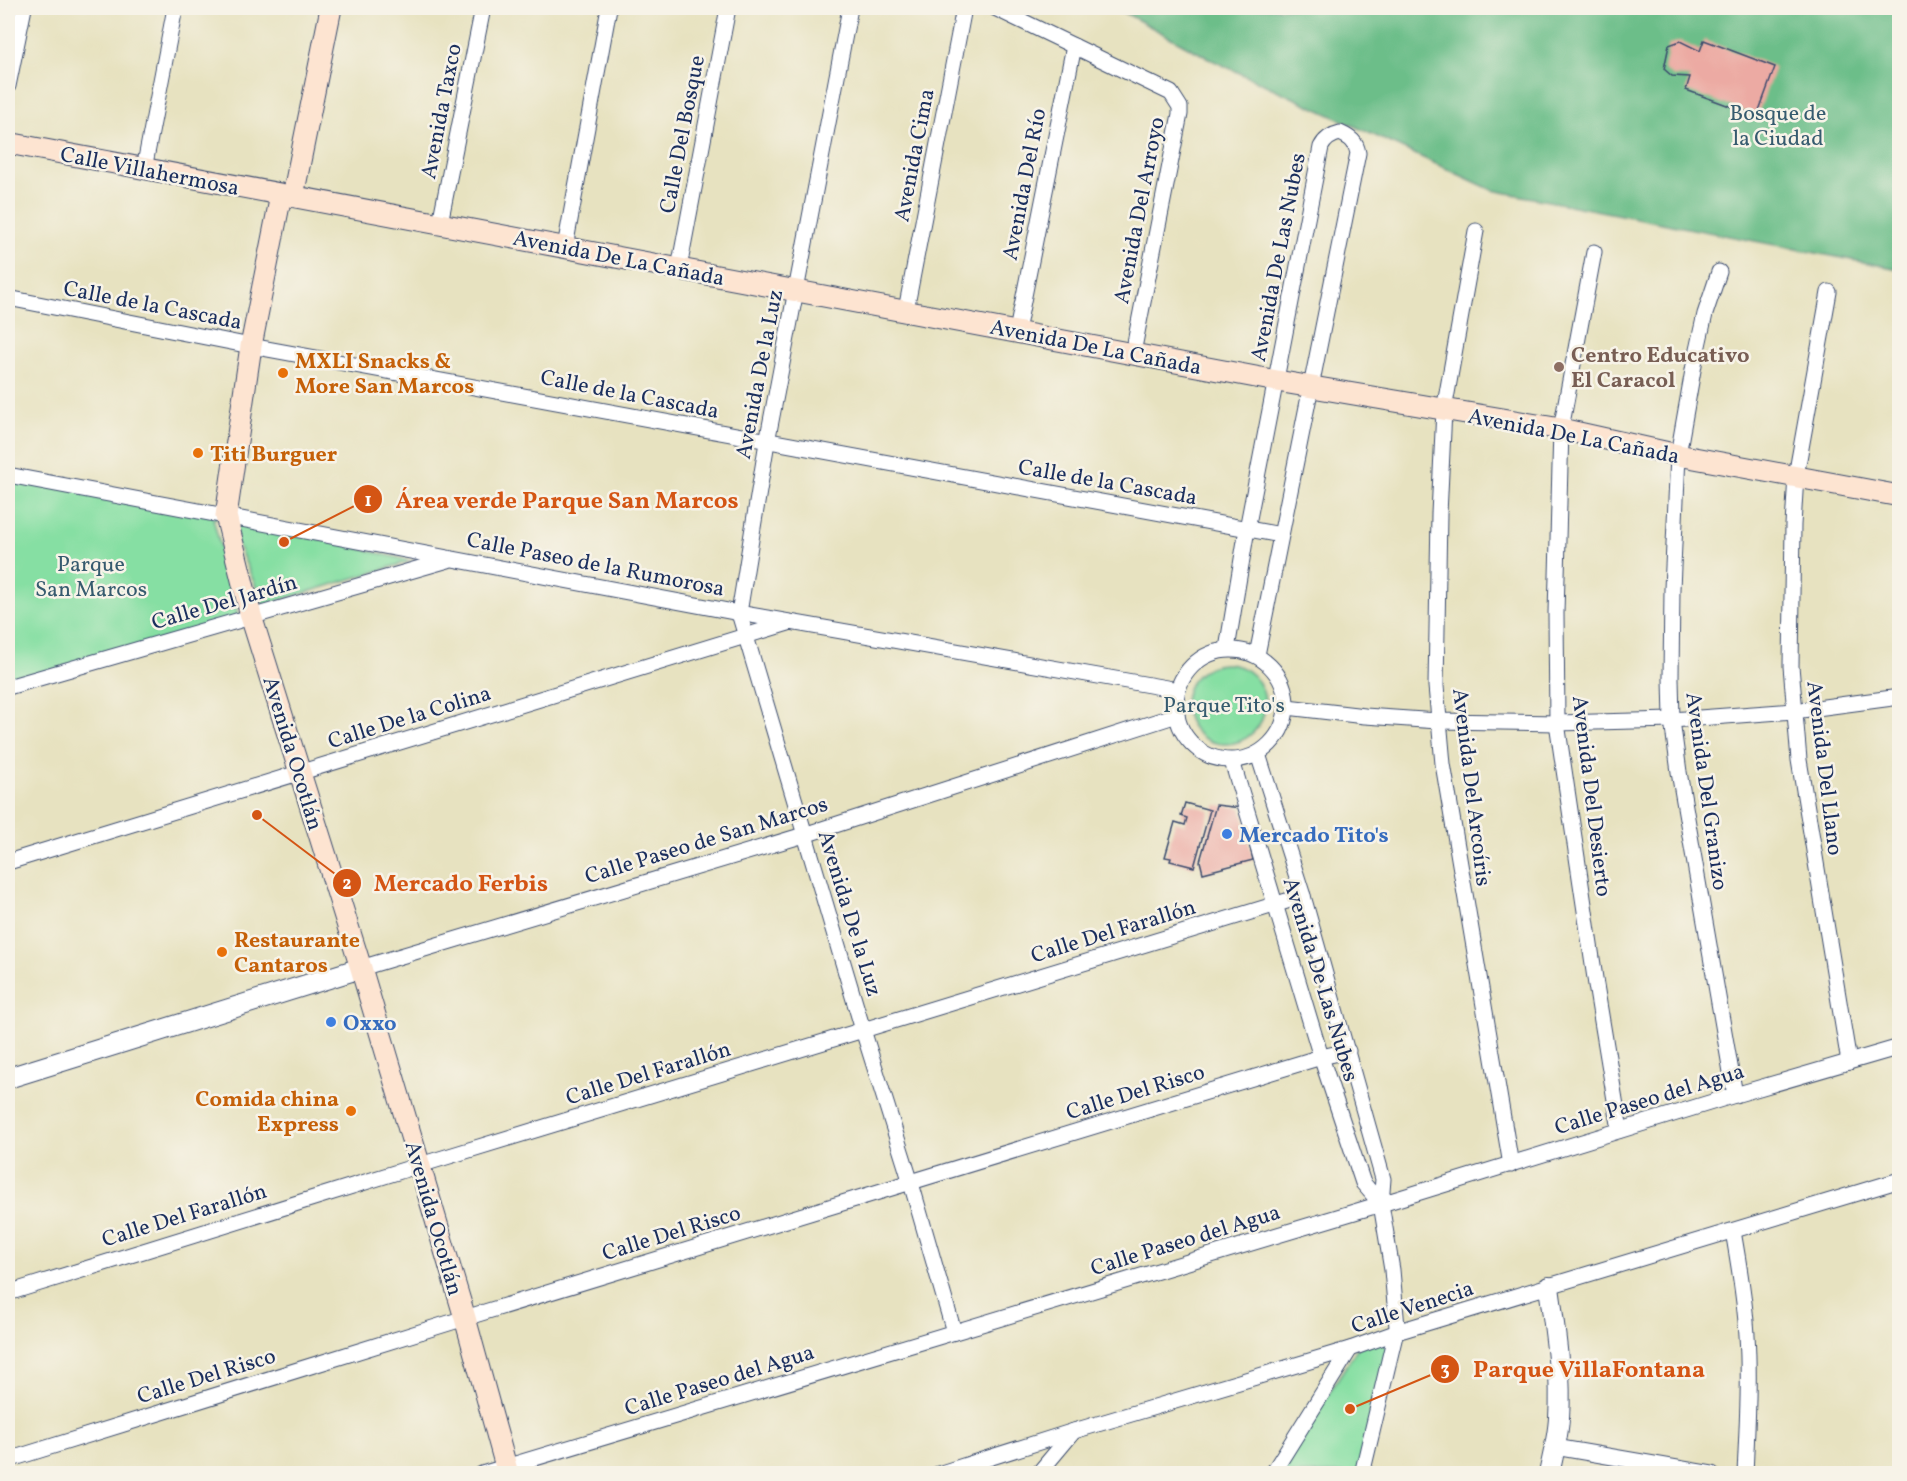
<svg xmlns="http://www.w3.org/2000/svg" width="1907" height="1481" viewBox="0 0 1907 1481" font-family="Vollkorn,serif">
  <rect width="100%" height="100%" fill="#f7f3e8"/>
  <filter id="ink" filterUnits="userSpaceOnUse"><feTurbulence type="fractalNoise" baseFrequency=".0167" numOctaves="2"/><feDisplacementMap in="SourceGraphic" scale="12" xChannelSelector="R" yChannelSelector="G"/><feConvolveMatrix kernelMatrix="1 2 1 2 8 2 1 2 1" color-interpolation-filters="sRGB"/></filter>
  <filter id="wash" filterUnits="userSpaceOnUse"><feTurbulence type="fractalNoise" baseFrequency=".008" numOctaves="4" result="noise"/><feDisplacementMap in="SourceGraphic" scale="24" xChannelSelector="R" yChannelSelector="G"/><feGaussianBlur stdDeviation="1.35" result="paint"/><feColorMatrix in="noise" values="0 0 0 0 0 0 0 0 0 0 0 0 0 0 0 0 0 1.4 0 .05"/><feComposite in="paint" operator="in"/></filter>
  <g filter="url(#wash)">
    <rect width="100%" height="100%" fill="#e7e2c0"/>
    <g fill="#86dfa3" stroke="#508780" stroke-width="1.5">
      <path d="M8 475 255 523 411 561 264 605 226 518H213L239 619 8 683Z"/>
      <circle cx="1225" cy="704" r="40"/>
      <path d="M1401 1331 1365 1473 1277 1474 1360 1344Z"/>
    </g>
    <path fill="#6cbe89" stroke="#447674" stroke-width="1.5" d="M1116 8H1899V269L1492 190 1214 61Z"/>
    <g id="blocks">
      <g fill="#ecaaa3">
        <path d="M1704 40 1775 67 1757 116 1686 90 1690 77 1672 76 1664 69 1669 45 1680 41 1700 51Z"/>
        <path d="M1185 803 1210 810 1194 867 1170 861 1171 858 1165 857 1175 822 1185 825 1187 818 1181 816Z"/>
        <path d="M1216 805 1241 808 1253 860 1203 873 1200 861Z"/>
      </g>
    </g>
  </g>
  <g filter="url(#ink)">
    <use href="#blocks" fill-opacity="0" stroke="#3a4a6d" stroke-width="1.5"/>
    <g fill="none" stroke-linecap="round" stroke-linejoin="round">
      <g stroke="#3a4a6d" stroke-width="17">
        <g id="minor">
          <path d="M850 8 767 442 739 613 863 1030 911 1183 954 1332"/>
          <path d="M995 8 1171 93 1180 107V114L1133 353"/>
          <path d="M8 86 24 8"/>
          <path d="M144 169 175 8"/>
          <path d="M440 223 483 8"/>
          <path d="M1476 231 1444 410 1439 514 1436 686 1443 764 1511 1165"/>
          <path d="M565 247 609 8"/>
          <path d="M1594 252 1561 429 1556 613 1557 723 1596 985 1620 1130"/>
          <path d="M679 268 728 8"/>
          <path d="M1719 272 1705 314 1695 359 1678 455 1672 589 1671 678 1672 720 1679 772 1735 1095"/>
          <path d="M1829 292 1796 476 1793 525 1791 666 1799 760 1849 1062"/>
          <path d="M8 298 251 346 1281 535"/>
          <path d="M906 310 964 8"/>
          <path d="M1017 331 1074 46"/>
          <path d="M8 475 739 613 1178 690"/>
          <path d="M1227 649 1247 529 1321 147C1325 139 1331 135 1340 133 1351 138 1356 142 1358 153L1257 655"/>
          <circle cx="1231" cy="705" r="55"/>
          <path d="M8 687 448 560"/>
          <path d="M1287 707 1365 716 1438 721 1557 723 1672 720 1794 711 1900 697"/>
          <path d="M1258 754 1303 896 1383 1179 1381 1204 1392 1270 1397 1327 1362 1474"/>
          <path d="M1232 761 1321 1057 1363 1183 1381 1204"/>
          <path d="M8 862 788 623"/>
          <path d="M361 968 804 835 1177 715"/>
          <path d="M1733 1231C1739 1265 1745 1300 1747 1335 1750 1381 1747 1428 1745 1474"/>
          <path d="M8 1293 420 1165 1303 896"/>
          <path d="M1555 1447 1712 1474"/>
          <path d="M8 1460 465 1318 1321 1057 1348 1051"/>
          <path d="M8 1472V1474"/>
          <path d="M482 1474 1381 1204 1735 1095 1900 1047"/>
          <path d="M938 1474 1074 1431 1350 1349 1403 1330 1900 1180"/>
          <path d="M1038 1474 1074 1431"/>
          <path d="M1272 1474 1350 1349"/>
        </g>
      </g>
      <g stroke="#3a4a6d" stroke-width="22">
        <g id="tertiary">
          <path d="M8 1078 361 968"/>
          <path d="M1549 1287C1555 1331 1562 1374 1559 1418 1558 1437 1553 1455 1549 1474"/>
        </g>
      </g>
      <g stroke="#3a4a6d" stroke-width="23">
        <g id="secondary">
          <path d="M8 143 1277 381 1561 429 1678 455 1900 496"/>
          <path d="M281 195 251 346 226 516 251 616 361 968 465 1318 508 1474"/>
          <path d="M293 196 331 8"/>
        </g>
      </g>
      <use href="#minor" stroke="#fff" stroke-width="15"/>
      <use href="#tertiary" stroke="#fff" stroke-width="20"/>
      <use href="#secondary" stroke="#fde4d1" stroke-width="21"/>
    </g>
  </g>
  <circle fill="#8d6e63" stroke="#f7f3e8" stroke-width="2" cx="1559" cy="367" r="6"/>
  <g fill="#e8710a" stroke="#f7f3e8" stroke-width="2">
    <circle cx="283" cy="373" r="6"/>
    <circle cx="198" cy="453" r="6"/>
    <circle cx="222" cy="952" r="6"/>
    <circle cx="351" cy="1111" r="6"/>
  </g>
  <g fill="#3f7fe0" stroke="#f7f3e8" stroke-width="2">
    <circle cx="1227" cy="834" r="6"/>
    <circle cx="331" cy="1022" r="6"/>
  </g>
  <g text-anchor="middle" stroke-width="5" stroke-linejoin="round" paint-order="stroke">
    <g font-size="22" fill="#1b2f5e" stroke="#f7f3e8">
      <text transform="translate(440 111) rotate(-79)" y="8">Avenida Taxco</text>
      <text transform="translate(681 134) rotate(-79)" y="8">Calle Del Bosque</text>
      <text transform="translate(913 155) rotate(-79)" y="8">Avenida Cima</text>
      <text transform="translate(150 170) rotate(11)" y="8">Calle Villahermosa</text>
      <text transform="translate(1023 184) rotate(-79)" y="8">Avenida Del Río</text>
      <text transform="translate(1138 210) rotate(-79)" y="8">Avenida Del Arroyo</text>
      <text transform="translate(619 257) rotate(11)" y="8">Avenida De La Cañada</text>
      <text transform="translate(1277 257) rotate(-79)" y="8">Avenida De Las Nubes</text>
      <text transform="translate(153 304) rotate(11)" y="8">Calle de la Cascada</text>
      <text transform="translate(1096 346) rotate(11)" y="8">Avenida De La Cañada</text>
      <text transform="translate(758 374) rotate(-79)" y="8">Avenida De la Luz</text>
      <text transform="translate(630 393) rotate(11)" y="8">Calle de la Cascada</text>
      <text transform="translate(1574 435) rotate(11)" y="8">Avenida De La Cañada</text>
      <text transform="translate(1108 481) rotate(10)" y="8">Calle de la Cascada</text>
      <text transform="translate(596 563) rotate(11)" y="8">Calle Paseo de la Rumorosa</text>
      <text transform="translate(224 601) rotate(-16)" y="8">Calle Del Jardín</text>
      <text transform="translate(409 716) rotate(-17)" y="8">Calle De la Colina</text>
      <text transform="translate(294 753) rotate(73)" y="8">Avenida Ocotlán</text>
      <text transform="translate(1826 768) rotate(83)" y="8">Avenida Del Llano</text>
      <text transform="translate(1473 787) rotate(83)" y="8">Avenida Del Arcoíris</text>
      <text transform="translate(1708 791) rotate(82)" y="8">Avenida Del Granizo</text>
      <text transform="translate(1593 796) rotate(83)" y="8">Avenida Del Desierto</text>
      <text transform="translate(706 839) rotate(-17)" y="8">Calle Paseo de San Marcos</text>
      <text transform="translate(851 913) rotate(73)" y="8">Avenida De la Luz</text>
      <text transform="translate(1113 930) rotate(-17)" y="8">Calle Del Farallón</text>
      <text transform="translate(1322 979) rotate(73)" y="8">Avenida De Las Nubes</text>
      <text transform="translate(648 1072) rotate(-17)" y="8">Calle Del Farallón</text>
      <text transform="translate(1135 1091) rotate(-17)" y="8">Calle Del Risco</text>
      <text transform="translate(1649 1098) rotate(-17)" y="8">Calle Paseo del Agua</text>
      <text transform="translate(184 1214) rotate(-17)" y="8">Calle Del Farallón</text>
      <text transform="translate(435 1218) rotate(74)" y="8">Avenida Ocotlán</text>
      <text transform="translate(671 1232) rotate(-17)" y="8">Calle Del Risco</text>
      <text transform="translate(1185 1239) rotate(-17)" y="8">Calle Paseo del Agua</text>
      <text transform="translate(1412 1306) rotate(-18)" y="8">Calle Venecia</text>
      <text transform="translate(206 1375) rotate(-17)" y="8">Calle Del Risco</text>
      <text transform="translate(719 1379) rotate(-17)" y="8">Calle Paseo del Agua</text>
    </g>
    <g font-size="22" fill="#365b6f" stroke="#f7f3e8">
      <text x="1778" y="120">Bosque de<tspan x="1778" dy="25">la Ciudad</tspan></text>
      <text x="91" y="571">Parque<tspan x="91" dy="25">San Marcos</tspan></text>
      <text x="1224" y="712">Parque Tito's</text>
    </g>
    <g font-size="22" font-weight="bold" fill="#785e54" stroke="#f7f3e8" text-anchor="start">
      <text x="1571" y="362">Centro Educativo<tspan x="1571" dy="25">El Caracol</tspan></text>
    </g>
    <g font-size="22" font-weight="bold" fill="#c56008" stroke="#f7f3e8" text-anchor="start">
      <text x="295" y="368">MXLI Snacks &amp;<tspan x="295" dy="25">More San Marcos</tspan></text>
      <text x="210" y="461">Titi Burguer</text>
      <text x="234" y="947">Restaurante<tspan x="234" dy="25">Cantaros</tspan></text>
      <text x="339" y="1106" text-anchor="end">Comida china<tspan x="339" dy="25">Express</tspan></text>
    </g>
    <g font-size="22" font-weight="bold" fill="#366cbe" stroke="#f7f3e8" text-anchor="start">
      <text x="1239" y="842">Mercado Tito's</text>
      <text x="343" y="1030">Oxxo</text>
    </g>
  </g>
  <path fill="none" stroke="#d45514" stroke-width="2" d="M284 542L368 499M257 815L347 883M1350 1409L1445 1369"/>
  <g fill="#d45514" stroke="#f7f3e8" stroke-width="2">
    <circle cx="284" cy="542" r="6"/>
    <circle cx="257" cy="815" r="6"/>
    <circle cx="1350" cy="1409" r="6"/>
    <circle cx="368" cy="499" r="15"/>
    <circle cx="347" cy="883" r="15"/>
    <circle cx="1445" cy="1369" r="15"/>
  </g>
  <g font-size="18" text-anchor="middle" font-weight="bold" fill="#fff">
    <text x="368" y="506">1</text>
    <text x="347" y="889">2</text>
    <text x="1445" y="1375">3</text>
  </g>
  <g font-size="24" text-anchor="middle" font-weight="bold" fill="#d45514" stroke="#f7f3e8" stroke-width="5" stroke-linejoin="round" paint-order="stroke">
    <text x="567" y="508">Área verde Parque San Marcos</text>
    <text x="461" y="891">Mercado Ferbis</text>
    <text x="1589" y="1377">Parque VillaFontana</text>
  </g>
  <rect width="1907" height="1481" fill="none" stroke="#f7f3e8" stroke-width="30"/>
</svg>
